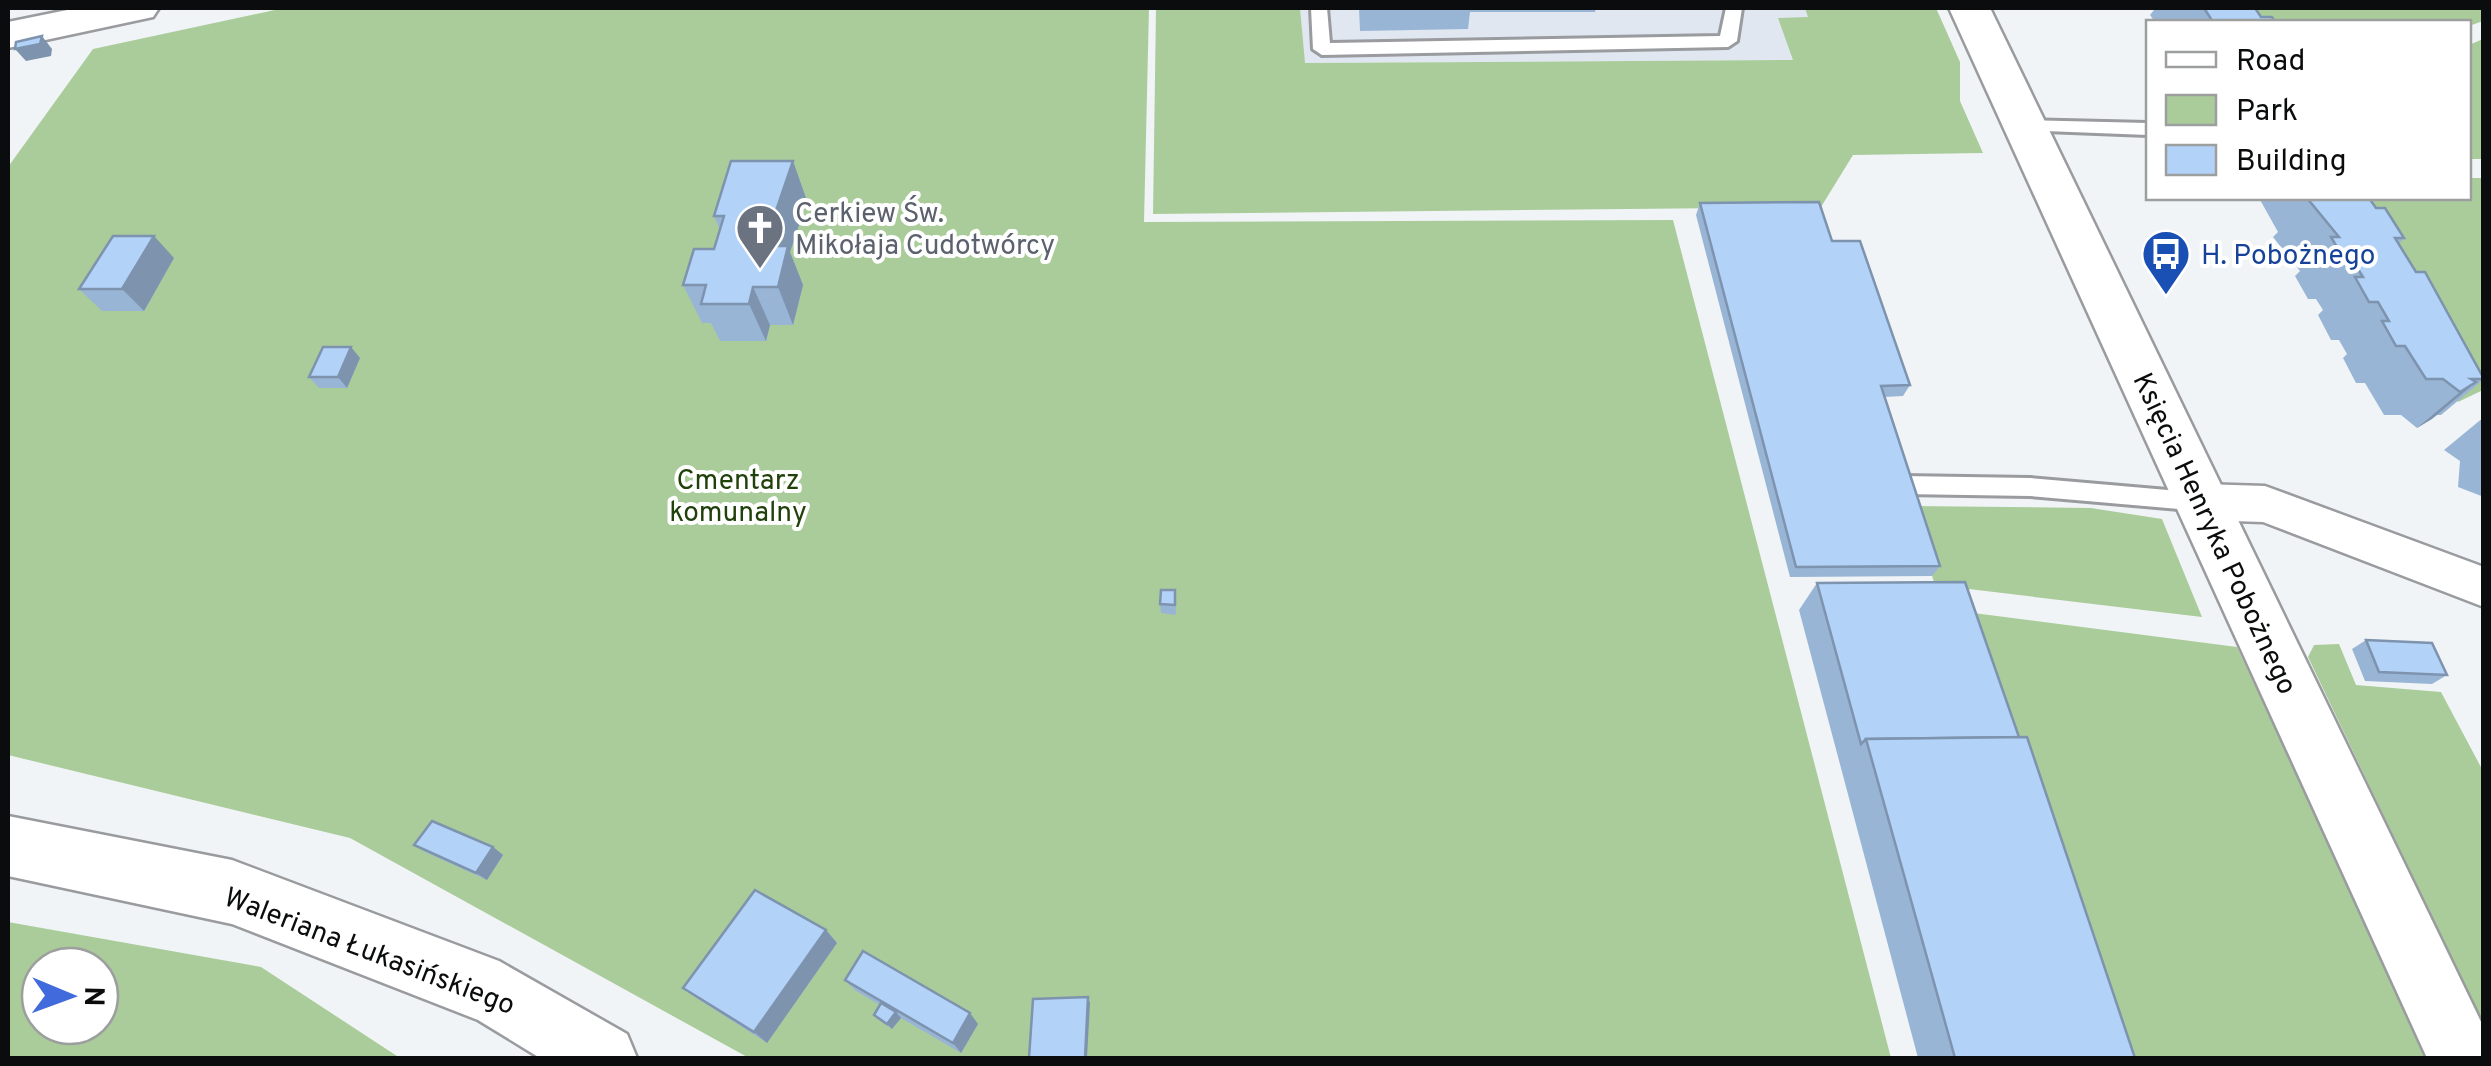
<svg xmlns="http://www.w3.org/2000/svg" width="2491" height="1066" viewBox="0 0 2491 1066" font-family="Overpass,sans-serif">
  <rect width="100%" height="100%" fill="#f1f4f7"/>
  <path fill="#e0e7f1" d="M1300 8H1805L1809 17 1794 60 1304 63Z"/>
  <g fill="#aacc9a" fill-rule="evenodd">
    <path d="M284 8H1149L1144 222 1673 220 1891 1058H749L350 838 8 755V167L93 49Z"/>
    <path d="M1156 8H1300L1305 63 1793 60 1778 18 1808 17 1805 8H1936L1960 62V101L1983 153 1853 155 1821 207 1153 214Z"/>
    <path d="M2218 8H2483V21L2469 26 2468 22H2227Z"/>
    <path d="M2483 39V159H2469V45Z"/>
    <path d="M2469 178H2483V390L2458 402 2336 198H2468Z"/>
    <path d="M1910 506 2091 508 2162 519 2202 617 1935 585Z"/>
    <path d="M1942 609 2237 647 2430 1058H2088Z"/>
    <path d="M2339 644 2356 685 2441 692 2483 771V1024L2308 657 2314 645Z"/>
    <path d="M8 922 261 967 400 1058H8ZM40 966H100V1026H40Z"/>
  </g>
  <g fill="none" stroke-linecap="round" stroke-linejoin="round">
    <g stroke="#999b9f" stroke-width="6">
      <g id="lane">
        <path d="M1311 8H1327L1330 43 1720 36 1726 8H1742L1737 41 1728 47 1322 55 1313 49Z"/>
        <path d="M2023 120 2148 123V135L2017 130V122Z"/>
        <path d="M1902 476 2030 478 2202 493 2210 496 2213 502 2210 508 2202 511 2030 496 1902 494 1894 491 1891 485 1894 479Z"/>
      </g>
    </g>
    <g stroke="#999b9f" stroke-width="5">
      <path id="street" d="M2202 484 2265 486 2484 567V607L2263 522 2202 520 2186 515 2180 502 2186 489Z"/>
    </g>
    <g stroke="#999b9f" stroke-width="5">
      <g id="secondary">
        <path d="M77 8H159L153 17 8 48V22Z"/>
        <path d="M1949 8H1990L2484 1028V1058H2427Z"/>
        <path d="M8 816 232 860 499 961 627 1034 637 1058H540L478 1020 232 924 8 876Z"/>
      </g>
    </g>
    <use href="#lane" fill="#fff" fill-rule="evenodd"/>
    <use href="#street" fill="#fff" fill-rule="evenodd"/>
    <use href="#secondary" fill="#fff" fill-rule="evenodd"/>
  </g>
  <g fill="#99b5d5">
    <path d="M1359 8H1596L1595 12H1470L1468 29 1360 31Z"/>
    <path d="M2152 8H2255L2261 17 2275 22H2155L2150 15 2154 10Z"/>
    <path d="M793 161 807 201 790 252 803 285 793 325H770L766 341H720L711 323H702L683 285 714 249 720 230 714 216Z"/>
    <path d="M2259 198H2369L2376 208 2404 238 2399 244 2484 377V379L2441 415H2437L2417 428 2401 415H2384L2365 383H2356L2343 358 2347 354 2339 340H2331L2318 315 2323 310 2316 299H2308L2295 276 2300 271 2273 237 2278 232Z"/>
    <path d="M1700 203 1832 241 1910 385 1903 396 1884 397 1940 566 1932 576 1790 577 1696 215Z"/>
    <path d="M174 258 144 311H102L79 289Z"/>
    <path d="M360 358 347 388H319L309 377Z"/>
    <path d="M2484 417V497L2458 487 2460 461 2444 450Z"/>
    <path d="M1817 583 2019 737 2135 1058H1918L1799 610Z"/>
    <path d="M1175 590 1176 615 1161 613 1160 604Z"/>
    <path d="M2366 640 2447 675 2432 684 2365 681 2352 649Z"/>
    <path d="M414 845 493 847 503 855 487 880 425 852Z"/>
    <path d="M826 930 837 943 767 1043 698 999 683 988Z"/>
    <path d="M845 980 978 1024 961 1053 901 1018 892 1029 879 1020 874 1015 880 1005 856 991Z"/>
  </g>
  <g fill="#7d93ae">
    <path d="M42 36 52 49 51 56 26 61 15 49Z"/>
    <path d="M793 161 807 201 790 252 803 285 793 325 778 287 764 246Z"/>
    <path d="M154 236 174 258 144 311 122 289Z"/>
    <path d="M753 287 770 325 766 341 749 304Z"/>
    <path d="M351 347 360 358 347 388 338 377Z"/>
    <path d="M2476 382 2432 419 2417 428 2460 392Z"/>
    <path d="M493 847 503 855 487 880 476 873Z"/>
    <path d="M826 930 837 943 767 1043 754 1032Z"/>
    <path d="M1088 997 1090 1003 1087 1058H1085Z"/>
    <path d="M896 1012 901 1018 892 1029 887 1024Z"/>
    <path d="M970 1013 978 1024 961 1053 953 1043Z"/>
  </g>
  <g fill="#b2d2f8" stroke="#7d93ae" stroke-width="2.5">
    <path d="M2204 8H2255L2261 17H2272L2275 22H2213Z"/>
    <path d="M42 36 40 44 15 49 16 42Z"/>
    <path d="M731 161H793L764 246H788L778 287H753L749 304H701L706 285H683L694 249H714L724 216H714Z"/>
    <path d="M2307 198H2369L2376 208H2385L2404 238H2395L2416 272H2425L2484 379H2471L2476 382 2460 392 2443 379H2426L2405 346H2396L2382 321H2389L2378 302H2369L2355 277H2363L2353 261H2345L2331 237H2339Z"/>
    <path d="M1819 202 1832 241H1860L1910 385 1881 386 1940 566 1796 567 1700 203Z"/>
    <path d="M113 236H154L122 289H79Z"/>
    <path d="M323 347H351L338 377H309Z"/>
    <path d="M1965 582 2019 737 1866 739 1861 744 1817 583Z"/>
    <path d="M1161 590H1175V605L1160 604Z"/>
    <path d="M2366 640 2432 643 2447 675 2379 672Z"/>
    <path d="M2027 737 2135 1058H1955L1866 739Z"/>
    <path d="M432 821 493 847 476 873 414 845Z"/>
    <path d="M755 890 826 930 754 1032 683 988Z"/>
    <path d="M863 951 970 1013 953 1043 845 980Z"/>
    <path d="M1088 997 1085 1058H1029L1033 999Z"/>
    <path d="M881 1003 896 1012 887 1024 874 1015Z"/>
  </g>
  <defs>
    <g id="church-pin" transform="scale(2.5)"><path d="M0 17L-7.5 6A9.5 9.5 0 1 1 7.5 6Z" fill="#6b7280" stroke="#fff"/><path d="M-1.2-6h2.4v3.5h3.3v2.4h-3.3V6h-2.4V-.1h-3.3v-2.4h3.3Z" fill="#fff"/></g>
    <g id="bus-pin" transform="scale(2.5)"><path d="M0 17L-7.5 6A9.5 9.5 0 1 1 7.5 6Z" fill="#1a4fb4" stroke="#fff"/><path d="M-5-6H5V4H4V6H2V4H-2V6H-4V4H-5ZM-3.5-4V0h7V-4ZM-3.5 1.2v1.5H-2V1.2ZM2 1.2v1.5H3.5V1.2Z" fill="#fff"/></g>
  </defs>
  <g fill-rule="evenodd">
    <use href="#church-pin" x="760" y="228"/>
    <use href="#bus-pin" x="2166" y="254"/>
  </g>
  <g text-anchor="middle" stroke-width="8" stroke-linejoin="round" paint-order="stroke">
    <g font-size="28" fill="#5b616d" stroke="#fff" text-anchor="start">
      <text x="795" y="222">Cerkiew Św.<tspan x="795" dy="32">Mikołaja Cudotwórcy</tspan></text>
    </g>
    <g font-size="28" fill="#164399" stroke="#fff" text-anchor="start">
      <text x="2201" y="264">H. Pobożnego</text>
    </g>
    <g font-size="28" fill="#21410b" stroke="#fff">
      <text x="738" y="489">Cmentarz<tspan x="738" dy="32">komunalny</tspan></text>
    </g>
    <g font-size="28" fill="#0b0c0d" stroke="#fff">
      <text transform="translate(2216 533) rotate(65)" y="10">Księcia Henryka Pobożnego</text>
      <text transform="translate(370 950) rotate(21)" y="10">Waleriana Łukasińskiego</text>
    </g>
  </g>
  <rect width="2491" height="1066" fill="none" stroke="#0b0c0d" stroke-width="20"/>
  <rect x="2146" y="20" width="325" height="180" fill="#ffffff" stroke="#9d9e9e" stroke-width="2.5"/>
  <rect x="2166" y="52" width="50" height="15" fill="#ffffff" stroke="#9d9e9e" stroke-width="2.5"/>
  <text x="2236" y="70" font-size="30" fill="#0b0c0d">Road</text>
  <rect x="2166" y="95" width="50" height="30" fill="#aacc9a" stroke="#9d9e9e" stroke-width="2.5"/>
  <text x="2236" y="120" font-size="30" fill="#0b0c0d">Park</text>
  <rect x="2166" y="145" width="50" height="30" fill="#b2d2f8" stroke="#9d9e9e" stroke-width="2.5"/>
  <text x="2236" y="170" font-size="30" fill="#0b0c0d">Building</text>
  <g transform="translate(70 996) rotate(91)"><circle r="48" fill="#ffffff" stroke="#9d9e9e" stroke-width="2.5"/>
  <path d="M0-8L18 38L0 25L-18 38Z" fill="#416adc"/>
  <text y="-15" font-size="28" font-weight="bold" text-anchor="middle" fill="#0b0c0d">N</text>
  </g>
</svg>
